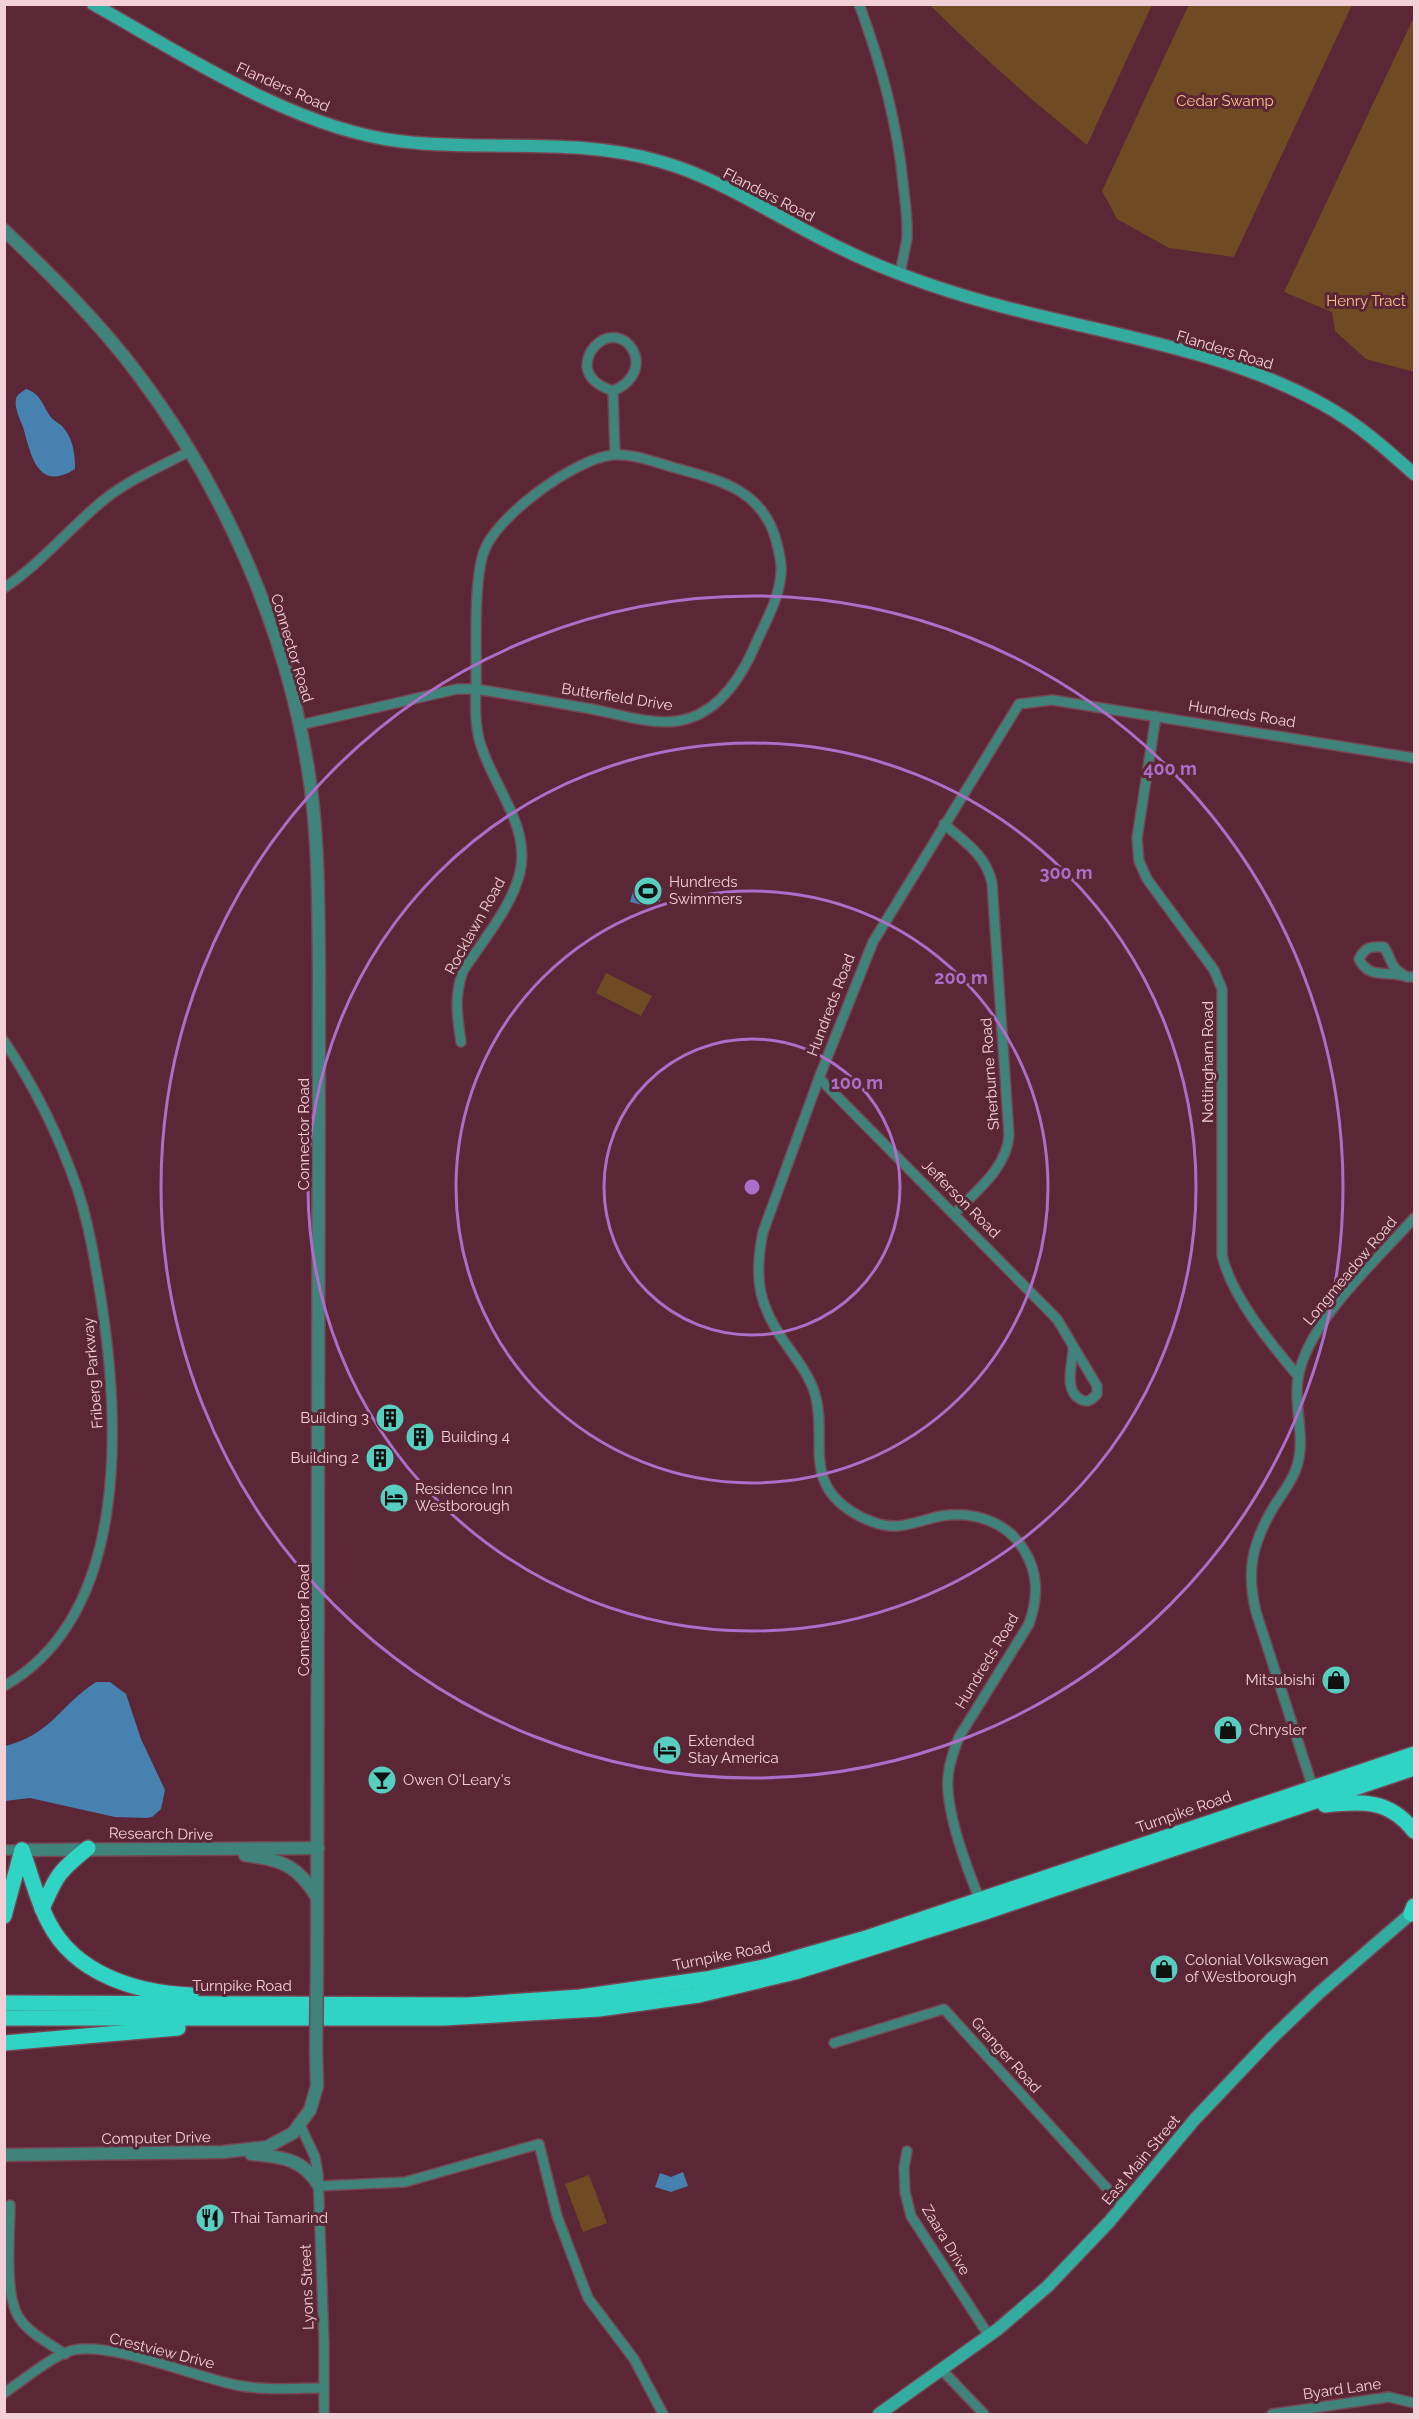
<svg xmlns="http://www.w3.org/2000/svg" width="1419" height="2419" viewBox="0 0 1419 2419" font-family="Raleway,sans-serif">
  <rect width="100%" height="100%" fill="#5b2635"/>
  <g fill="#6f4a23">
    <path d="M1189 4 1352 5 1234 257 1169 248 1117 219 1102 191Z"/>
    <path d="M930 5H1152L1087 145C1032 101 980 55 930 5Z"/>
    <path d="M1414 17V372L1366 359 1335 331 1332 312 1284 292Z"/>
    <path d="M606 973 652 996 641 1016 596 993Z"/>
    <path d="M589 2175 607 2223 583 2232 565 2184Z"/>
  </g>
  <g fill="#4781b0">
    <path d="M26 389C41 394 42 404 50 416 53 420 57 422 61 425 73 437 75 453 75 469 37 493 31 454 23 427 20 419 14 408 16 399 17 394 22 392 26 389Z"/>
    <path d="M636 881 663 888 660 902 645 898 643 905 630 902Z"/>
    <path d="M96 1682H110L126 1694 141 1739 165 1790 161 1809 152 1817 147 1818 115 1817 30 1798 5 1801V1746C51 1735 59 1706 96 1682Z"/>
    <path d="M683 2172 688 2186 671 2192 655 2187 660 2173 671 2177Z"/>
  </g>
  <g fill="none" stroke-linecap="round" stroke-linejoin="round">
    <g stroke="#764552" stroke-width="12">
      <g id="minor">
        <path d="M859 4C881 63 897 120 903 183 905 200 908 220 907 238 905 250 902 262 900 274"/>
        <path d="M613 391C602 387 589 381 587 367 587 359 590 351 595 346 622 317 662 369 613 391L615 454"/>
        <path d="M4 588C42 563 70 527 105 499 130 479 162 466 190 451"/>
        <path d="M1156 716 1137 838 1139 861 1147 879 1214 970 1222 989V1255C1231 1296 1271 1344 1298 1376"/>
        <path d="M300 725 457 689H476C477 651 473 588 483 554 494 517 575 459 612 455 631 453 654 462 672 467 719 480 764 489 777 544 779 553 782 563 781 572 780 599 763 626 753 650 738 683 715 715 678 721 650 725 618 714 591 709 552 702 514 695 476 689 475 706 475 722 479 739 490 783 531 824 520 872 513 905 481 943 463 971 454 996 457 1016 461 1042"/>
        <path d="M944 824C965 842 986 855 992 883L1009 1135C1007 1168 976 1191 954 1214"/>
        <path d="M1407 977C1388 966 1394 963 1384 947 1371 946 1365 947 1359 959 1367 975 1378 973 1394 974 1401 975 1407 977 1414 977"/>
        <path d="M4 1041C35 1087 59 1136 77 1188 89 1224 95 1262 101 1299 120 1421 130 1615 4 1686"/>
        <path d="M819 1078 1057 1319 1097 1386V1394C1092 1399 1088 1404 1080 1399 1063 1390 1073 1363 1073 1348"/>
        <path d="M1313 1788 1256 1612C1246 1571 1252 1544 1273 1508 1281 1495 1291 1483 1296 1469 1307 1438 1293 1409 1298 1378 1307 1322 1377 1260 1414 1218"/>
        <path d="M4 1850H22"/>
        <path d="M980 1900C967 1869 945 1810 948 1777 949 1763 954 1750 959 1737L1029 1624C1038 1598 1039 1574 1024 1550 1007 1521 973 1511 941 1516 926 1519 912 1525 897 1526 883 1527 865 1520 854 1513 801 1481 828 1439 815 1394 810 1377 798 1361 788 1347 759 1307 753 1280 763 1232L819 1078 873 942 1019 704 1052 700 1414 758"/>
        <path d="M834 2043 944 2009 1123 2206"/>
        <path d="M300 2125 315 2157 318 2174 324 2342V2414"/>
        <path d="M907 2151 904 2168 905 2192 911 2216 989 2336"/>
        <path d="M319 2186 405 2182 539 2144 557 2216 588 2298 634 2359 663 2414"/>
        <path d="M10 2205C10 2233 4 2292 18 2316 28 2333 49 2343 65 2354"/>
        <path d="M942 2370 984 2414"/>
        <path d="M4 2393C24 2380 49 2358 70 2351 105 2339 198 2378 236 2385 265 2391 295 2388 324 2388"/>
        <path d="M1272 2414 1389 2397 1414 2403"/>
      </g>
    </g>
    <g stroke="#764552" stroke-width="15">
      <g id="tertiary">
        <path d="M4 230C51 275 98 321 137 373 224 488 285 627 308 769 319 835 318 902 319 968L317 1967"/>
        <path d="M22 1850 318 1848"/>
        <path d="M245 1855C283 1861 296 1864 317 1897"/>
        <path d="M251 2154C281 2157 303 2158 319 2186"/>
        <path d="M4 2155 223 2152 267 2147 293 2133 310 2110 317 2086 316 2051"/>
      </g>
    </g>
    <g stroke="#764552" stroke-width="15">
      <g id="secondary">
        <path d="M93 4C184 55 294 128 398 141 486 152 576 136 662 162 725 180 782 221 842 249 889 272 939 289 989 303 1098 333 1225 349 1324 405 1357 423 1386 449 1414 474"/>
        <path d="M879 2414 998 2329 1048 2286 1109 2222 1195 2119 1271 2039 1319 1993 1414 1911"/>
      </g>
    </g>
    <g stroke="#764552" stroke-width="18">
      <g id="trunk">
        <path d="M1325 1805C1362 1801 1389 1799 1414 1831"/>
        <path d="M22 1850C31 1874 37 1901 49 1923 75 1974 137 1993 191 1995"/>
        <path d="M42 1909C56 1876 59 1871 88 1848"/>
        <path d="M1411 1914 1414 1906"/>
        <path d="M4 1916 22 1850"/>
        <path d="M4 2003 468 2005 580 1997 706 1979 768 1966 863 1939 1414 1754"/>
        <path d="M4 2018H444L599 2009 699 1995 795 1972 985 1912 1414 1768"/>
        <path d="M4 2043 178 2028"/>
      </g>
    </g>
    <use href="#minor" stroke="#40837a" stroke-width="9"/>
    <use href="#tertiary" stroke="#40837a" stroke-width="12"/>
    <use href="#secondary" stroke="#33ab9e" stroke-width="12"/>
    <use href="#trunk" stroke="#2fd4c4" stroke-width="15"/>
    <g stroke="#764552" stroke-width="15" stroke-linecap="butt">
      <path id="tertiary-bridge" d="M316 2051 317 1967"/>
    </g>
    <use href="#tertiary-bridge" stroke="#40837a" stroke-width="12"/>
  </g>
  <g fill="none" stroke="#ab6ec9" stroke-width="3">
    <circle cx="752" cy="1187" r="148"/>
    <circle cx="752" cy="1187" r="296"/>
    <circle cx="752" cy="1187" r="444"/>
    <circle cx="752" cy="1187" r="591"/>
  </g>
  <defs>
    <g id="stadium-disc" transform="scale(1.5)"><circle r="9.5" fill="#58cec0" stroke="#5b2635"/><path d="M0-5a6.5 5 0 1 0 0 10a6.5 5 0 1 0 0-10ZM-3.5-1.8h7v3.6h-7Z" fill="#111"/></g>
    <g id="building-disc" transform="scale(1.5)"><circle r="9.5" fill="#58cec0" stroke="#5b2635"/><path d="M-4-6H4V6H1V3H-1V6H-4ZM-2.5-4.3h1.7v1.8h-1.7ZM.8-4.3h1.7v1.8H.8ZM-2.5-1h1.7V.8h-1.7ZM.8-1h1.7V.8H.8Z" fill="#111"/></g>
    <g id="hotel-disc" transform="scale(1.5)"><circle r="9.5" fill="#58cec0" stroke="#5b2635"/><path d="M-6-4.5h1.5V1H6V5H4.5V3h-9V5H-6ZM-4 0a1.8 1.8 0 1 1 3.6 0ZM.5 0V-2.5h3Q6-2.5 6 0Z" fill="#111"/></g>
    <g id="shop-disc" transform="scale(1.5)"><circle r="9.5" fill="#58cec0" stroke="#5b2635"/><path d="M-5-2.5h2.3a2.7 3.5 0 0 1 5.4 0H5L5.5 6h-11ZM-1.5-2.5h3a1.5 2.3 0 0 0-3 0Z" fill="#111"/></g>
    <g id="bar-disc" transform="scale(1.5)"><circle r="9.5" fill="#58cec0" stroke="#5b2635"/><path d="M-6-5H6L.8 .8V4.5H3.5V6h-7V4.5H-.8V.8Z" fill="#111"/></g>
    <g id="restaurant-disc" transform="scale(1.5)"><circle r="9.5" fill="#58cec0" stroke="#5b2635"/><path d="M-5-6h1v4h1v-4h1v4h1v-4h1v5L-1.5 .5V6h-2V.5L-5-1ZM5-6V6H3V1.5H1.5Q1.5-4 5-6Z" fill="#111"/></g>
  </defs>
  <g fill-rule="evenodd">
    <use href="#stadium-disc" x="648" y="891"/>
    <use href="#building-disc" x="390" y="1418"/>
    <use href="#building-disc" x="420" y="1437"/>
    <use href="#building-disc" x="380" y="1458"/>
    <use href="#hotel-disc" x="394" y="1498"/>
    <use href="#shop-disc" x="1336" y="1680"/>
    <use href="#shop-disc" x="1228" y="1730"/>
    <use href="#hotel-disc" x="667" y="1750"/>
    <use href="#bar-disc" x="382" y="1780"/>
    <use href="#shop-disc" x="1164" y="1969"/>
    <use href="#restaurant-disc" x="210" y="2218"/>
  </g>
  <g text-anchor="middle" stroke-width="6" stroke-linejoin="round" paint-order="stroke">
    <g font-size="15" fill="#f3d0d7" stroke="#5b2635">
      <text transform="translate(283 87) rotate(24)" y="5">Flanders Road</text>
      <text transform="translate(769 195) rotate(27)" y="5">Flanders Road</text>
      <text transform="translate(1225 350) rotate(17)" y="5">Flanders Road</text>
      <text transform="translate(292 648) rotate(73)" y="5">Connector Road</text>
      <text transform="translate(617 697) rotate(9)" y="5">Butterfield Drive</text>
      <text transform="translate(1242 714) rotate(9)" y="5">Hundreds Road</text>
      <text transform="translate(475 926) rotate(-61)" y="5">Rocklawn Road</text>
      <text transform="translate(831 1005) rotate(-69)" y="5">Hundreds Road</text>
      <text transform="translate(1208 1062) rotate(-90)" y="5">Nottingham Road</text>
      <text transform="translate(990 1074) rotate(-94)" y="5">Sherburne Road</text>
      <text transform="translate(304 1134) rotate(-90)" y="5">Connector Road</text>
      <text transform="translate(961 1199) rotate(45)" y="5">Jefferson Road</text>
      <text transform="translate(1350 1271) rotate(-50)" y="5">Longmeadow Road</text>
      <text transform="translate(93 1373) rotate(-95)" y="5">Friberg Parkway</text>
      <text transform="translate(304 1620) rotate(-90)" y="5">Connector Road</text>
      <text transform="translate(987 1661) rotate(-59)" y="5">Hundreds Road</text>
      <text transform="translate(1184 1812) rotate(-19)" y="5">Turnpike Road</text>
      <text transform="translate(161 1834) rotate(1)" y="5">Research Drive</text>
      <text transform="translate(722 1956) rotate(-11)" y="5">Turnpike Road</text>
      <text x="242" y="1991">Turnpike Road</text>
      <text transform="translate(1006 2055) rotate(48)" y="5">Granger Road</text>
      <text transform="translate(156 2138) rotate(-1)" y="5">Computer Drive</text>
      <text transform="translate(1141 2160) rotate(-50)" y="5">East Main Street</text>
      <text transform="translate(946 2240) rotate(59)" y="5">Zaara Drive</text>
      <text transform="translate(307 2287) rotate(-92)" y="5">Lyons Street</text>
      <text transform="translate(162 2351) rotate(14)" y="5">Crestview Drive</text>
      <text transform="translate(1342 2389) rotate(-8)" y="5">Byard Lane</text>
    </g>
    <g font-size="15" fill="#fbc087" stroke="#5b2635">
      <text x="1225" y="106">Cedar Swamp</text>
      <text x="1366" y="306">Henry Tract</text>
    </g>
    <g font-size="15" fill="#f3d0d7" stroke="#5b2635" text-anchor="start">
      <text x="669" y="887">Hundreds<tspan x="669" dy="17">Swimmers</tspan></text>
      <text x="369" y="1423" text-anchor="end">Building 3</text>
      <text x="441" y="1442">Building 4</text>
      <text x="359" y="1463" text-anchor="end">Building 2</text>
      <text x="415" y="1494">Residence Inn<tspan x="415" dy="17">Westborough</tspan></text>
      <text x="1315" y="1685" text-anchor="end">Mitsubishi</text>
      <text x="1249" y="1735">Chrysler</text>
      <text x="688" y="1746">Extended<tspan x="688" dy="17">Stay America</tspan></text>
      <text x="403" y="1785">Owen O'Leary's</text>
      <text x="1185" y="1965">Colonial Volkswagen<tspan x="1185" dy="17">of Westborough</tspan></text>
      <text x="231" y="2223">Thai Tamarind</text>
    </g>
  </g>
  <circle cx="752" cy="1187" r="9" fill="#ab6ec9" stroke="#5b2635" stroke-width="3"/>
  <g font-size="18" text-anchor="middle" font-weight="bold" fill="#ab6ec9" stroke="#5b2635" stroke-width="6" stroke-linejoin="round" paint-order="stroke">
    <text x="1170" y="775">400 m</text>
    <text x="1066" y="879">300 m</text>
    <text x="961" y="984">200 m</text>
    <text x="857" y="1089">100 m</text>
  </g>
  <rect width="1419" height="2419" fill="none" stroke="#f3d0d7" stroke-width="12"/>
</svg>
